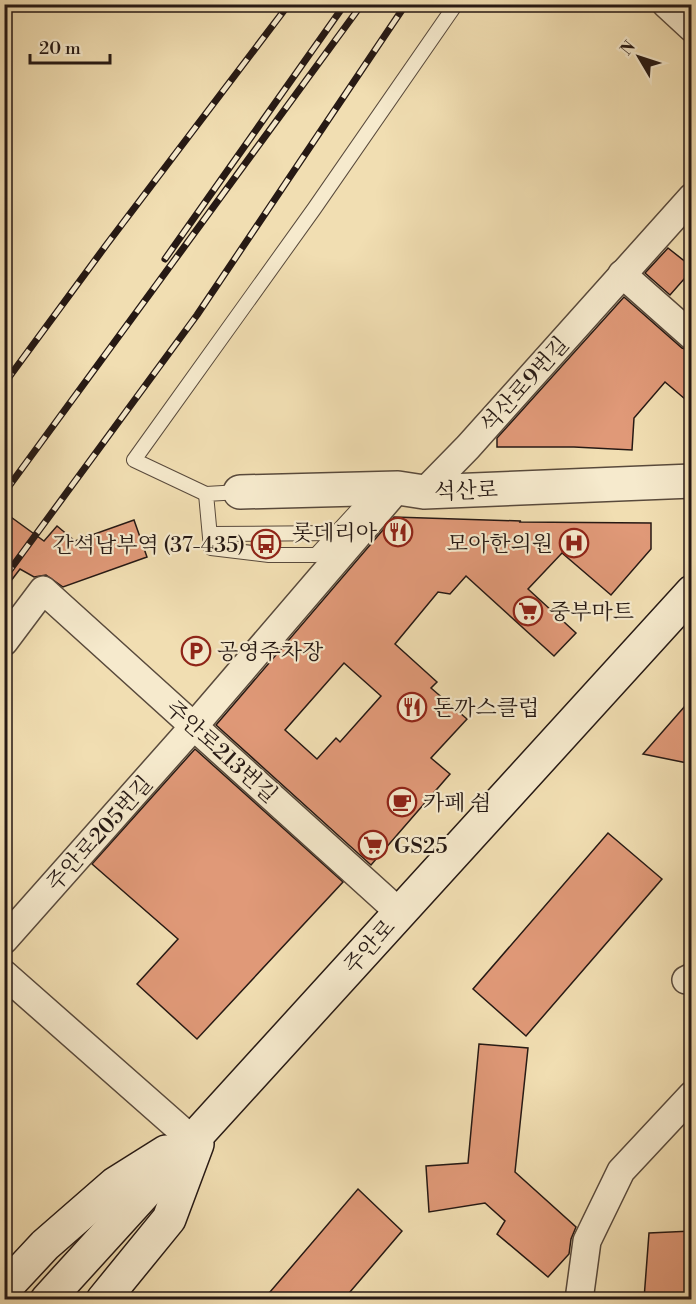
<svg xmlns="http://www.w3.org/2000/svg" width="696" height="1304" viewBox="0 0 696 1304" font-family="'Libre Bodoni','Noto Serif KR',serif">
  <rect width="100%" height="100%" fill="#f1deb2"/>
  <filter id="stains"><feTurbulence type="fractalNoise" baseFrequency=".00333" numOctaves="4"/><feColorMatrix values="0 0 0 0 .2 0 0 0 0 .09 0 0 0 0 .02 0 0 0 .5 -.17"/></filter>
  <radialGradient id="worn" r=".72"><stop offset=".6" stop-color="#630" stop-opacity="0"/><stop offset="1" stop-color="#630" stop-opacity=".3"/></radialGradient>
  <g fill="#e09978" stroke="#261914" stroke-width="1.5" fill-rule="evenodd">
    <path d="M668 248 692 267V270L670 295 645 273Z"/>
    <path d="M624 297 682 348 692 351V405L665 382 634 418 632 450 574 447H497V438Z"/>
    <path d="M4 512 44 541 57 526 75 541 134 520 147 557 63 587 46 575 34 577 20 569 4 590Z"/>
    <path d="M394 517 521 521 519 522 651 523V549L611 595 562 553 528 589 576 633 554 656 466 576 450 594 438 592 395 644 437 682 431 688 467 719 431 758 450 774 371 865 216 725ZM344 663 381 696 340 742 336 738 317 759 285 730Z"/>
    <path d="M692 698V764L643 754Z"/>
    <path d="M195 749 343 882 197 1039 137 984 178 939 92 864Z"/>
    <path d="M608 833 662 879 526 1036 473 989Z"/>
    <path d="M479 1044 528 1048 515 1172 576 1227 571 1239 569 1254 548 1277 497 1234 505 1221 485 1203 429 1212 426 1166 468 1163Z"/>
    <path d="M358 1189 402 1231 344 1299H264Z"/>
    <path d="M692 1231V1299H644L649 1233Z"/>
  </g>
  <g fill="none" stroke-linecap="round" stroke-linejoin="round">
    <g stroke="#594a3c" stroke-width="16">
      <g id="service">
        <path d="M240 492 206 494 211 548 269 555H316L372 494"/>
        <path d="M206 494 134 460 314 209 456 4"/>
        <path d="M210 534 336 533"/>
      </g>
    </g>
    <g stroke="#594a3c" stroke-width="30">
      <g id="minor">
        <path d="M666 4 692 28"/>
        <path d="M622 274 692 336"/>
        <path d="M424 492 468 447 692 197"/>
        <path d="M4 642 43 590 399 912"/>
        <path d="M4 940 194 726 398 488"/>
        <path d="M4 974 189 1137"/>
        <path d="M686 980 692 977"/>
        <path d="M579 1300 587 1241 621 1171 692 1095"/>
      </g>
    </g>
    <g stroke="#594a3c" stroke-width="36">
      <path id="tertiary" d="M240 492 398 488 424 492 692 481"/>
    </g>
    <g stroke="#261914" stroke-width="36">
      <g id="secondary">
        <path d="M4 1289 45 1245 115 1184 166 1152"/>
        <path d="M47 1300 692 592"/>
        <path d="M103 1300 169 1219 197 1144"/>
      </g>
    </g>
    <use href="#service" stroke="#f6eacd" stroke-width="14"/>
    <use href="#minor" stroke="#f6eacd" stroke-width="27"/>
    <use href="#tertiary" stroke="#f6eacd" stroke-width="33"/>
    <use href="#secondary" stroke="#f6eacd" stroke-width="33"/>
    <g stroke="#261914" stroke-width="7">
      <g id="rail">
        <path d="M165 259 345 4"/>
        <path d="M4 384 107 244 289 4"/>
        <path d="M4 493 362 4"/>
        <path d="M4 578 197 315 406 4"/>
      </g>
    </g>
    <use href="#rail" stroke="#f6eacd" stroke-width="4.5" stroke-dasharray="14" stroke-linecap="butt"/>
  </g>
  <defs>
    <g id="restaurant-ring" transform="scale(1.5)"><circle r="9.5" fill="#f6eacd" stroke="#8f2418" stroke-width="1.5"/><path d="M-5-6h1v4h1v-4h1v4h1v-4h1v5L-1.5 .5V6h-2V.5L-5-1ZM5-6V6H3V1.5H1.5Q1.5-4 5-6Z" fill="#8f2418"/></g>
    <g id="hospital-ring" transform="scale(1.5)"><circle r="9.5" fill="#f6eacd" stroke="#8f2418" stroke-width="1.5"/><path d="M-5-5h3v3.5h4V-5h3V5h-3V1.5h-4V5h-3Z" fill="#8f2418"/></g>
    <g id="bus-ring" transform="scale(1.5)"><circle r="9.5" fill="#f6eacd" stroke="#8f2418" stroke-width="1.5"/><path d="M-5-6H5V4H4V6H2V4H-2V6H-4V4H-5ZM-3.5-4V0h7V-4ZM-3.5 1.2v1.5H-2V1.2ZM2 1.2v1.5H3.5V1.2Z" fill="#8f2418"/></g>
    <g id="supermarket-ring" transform="scale(1.5)"><circle r="9.5" fill="#f6eacd" stroke="#8f2418" stroke-width="1.5"/><path d="M-6-5.5h2.5l.6 2H6L4.5 2H-2.5L-4.4-4H-6ZM-1.5 3.2a1.3 1.3 0 1 0 .1 0ZM3 3.2a1.3 1.3 0 1 0 .1 0Z" fill="#8f2418"/></g>
    <g id="parking-ring" transform="scale(1.5)"><circle r="9.5" fill="#f6eacd" stroke="#8f2418" stroke-width="1.5"/><path d="M-3.5-5.5H1a3.5 3.5 0 0 1 0 7H-1V5.5H-3.5ZM-1-3.4V-.6H.8a1.4 1.4 0 0 0 0-2.8Z" fill="#8f2418"/></g>
    <g id="cafe-ring" transform="scale(1.5)"><circle r="9.5" fill="#f6eacd" stroke="#8f2418" stroke-width="1.5"/><path d="M-5.5-4.5H6V0H3Q3 3.5 0 3.5H-2.5Q-5.5 3.5-5.5 0ZM3-3.2v2h1.7v-2ZM-6 4.5H4V6H-6Z" fill="#8f2418"/></g>
  </defs>
  <g fill-rule="evenodd">
    <use href="#restaurant-ring" x="398" y="532"/>
    <use href="#hospital-ring" x="574" y="543"/>
    <use href="#bus-ring" x="266" y="544"/>
    <use href="#supermarket-ring" x="528" y="611"/>
    <use href="#parking-ring" x="196" y="651"/>
    <use href="#restaurant-ring" x="412" y="707"/>
    <use href="#cafe-ring" x="402" y="802"/>
    <use href="#supermarket-ring" x="373" y="845"/>
  </g>
  <g text-anchor="middle" stroke-width="4.5" stroke-linejoin="round" paint-order="stroke">
    <g font-size="22" fill="#261914" stroke="#f6eacd">
      <text transform="translate(524 384) rotate(-48)" y="8">석산로9번길</text>
      <text transform="translate(466 490) rotate(-2)" y="8">석산로</text>
      <text transform="translate(222 751) rotate(42)" y="8">주안로213번길</text>
      <text transform="translate(99 833) rotate(-48)" y="8">주안로205번길</text>
      <text transform="translate(369 946) rotate(-48)" y="8">주안로</text>
    </g>
    <g font-size="22" fill="#261914" stroke="#f6eacd" text-anchor="start">
      <text x="377" y="540" text-anchor="end">롯데리아</text>
      <text x="553" y="551" text-anchor="end">모아한의원</text>
      <text x="245" y="552" text-anchor="end">간석남부역 (37-435)</text>
      <text x="549" y="619">중부마트</text>
      <text x="217" y="659">공영주차장</text>
      <text x="433" y="715">돈까스클럽</text>
      <text x="423" y="810">카페 쉼</text>
      <text x="394" y="853">GS25</text>
    </g>
  </g>
  <rect width="696" height="1304" fill="none" stroke="#f1deb2" stroke-width="24"/>
  <rect x="6" y="6" width="684" height="1292" fill="none" stroke="#261914" stroke-width="3"/>
  <rect x="12" y="12" width="672" height="1280" fill="none" stroke="#261914" stroke-width="1.5"/>
  <g transform="translate(639 57) rotate(309)" stroke="#f6eacd" stroke-width="4.5" paint-order="stroke">
  <path d="M0-4.5L10 22L0 15L-10 22Z" fill="#261914"/>
  <text y="-9" font-size="16" font-weight="bold" text-anchor="middle" fill="#261914">N</text>
  </g>
  <path d="M30 54v9h80v-9" fill="none" stroke="#261914" stroke-width="3"/>
  <text x="39" y="54" font-size="18" fill="#261914" stroke="#f6eacd" stroke-width="4.5" paint-order="stroke">20 m</text>
  <rect width="100%" height="100%" filter="url(#stains)"/>
  <rect width="100%" height="100%" fill="url(#worn)"/>
</svg>
